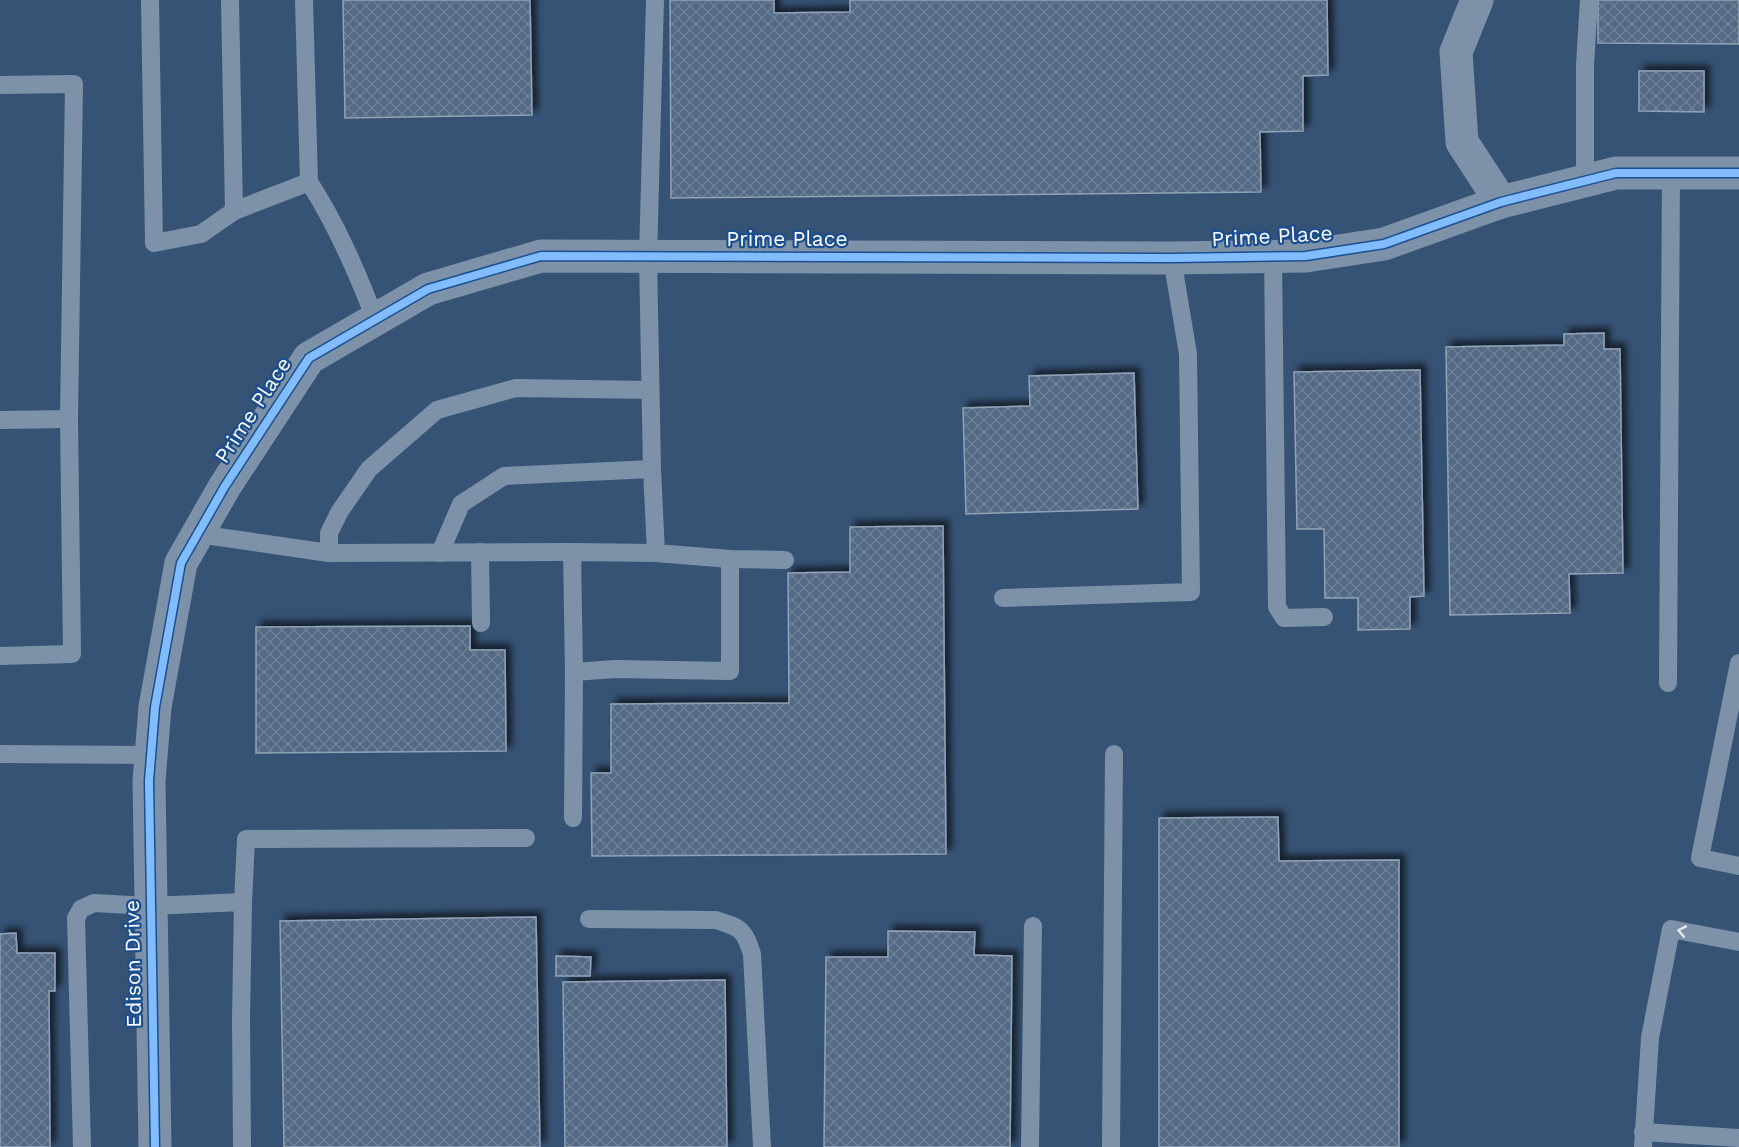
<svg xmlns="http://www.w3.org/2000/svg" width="1739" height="1147" viewBox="0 0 1739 1147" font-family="'Work Sans',sans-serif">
  <defs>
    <pattern id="building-cross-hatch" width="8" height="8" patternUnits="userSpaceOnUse" patternTransform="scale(1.5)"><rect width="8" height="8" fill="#526984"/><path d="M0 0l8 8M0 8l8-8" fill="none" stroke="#6c8096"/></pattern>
    <filter id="shadow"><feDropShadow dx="5.5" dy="-5.5" stdDeviation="3" flood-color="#0009"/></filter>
  </defs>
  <rect width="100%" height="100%" fill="#365274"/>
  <g fill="url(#building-cross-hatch)" stroke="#92a2b6" stroke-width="1.5" filter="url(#shadow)">
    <path d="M343 0H530L532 115 345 118Z"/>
    <path d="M670 0H774V13L850 12V0H1327L1328 75 1303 76V131L1260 132 1261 192 671 198Z"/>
    <path d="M1598 0H1739V44L1598 43Z"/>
    <path d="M1639 71H1704V112L1639 111Z"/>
    <path d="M1604 333V349H1620L1623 573 1569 574 1570 613 1450 615 1446 347 1564 345V334Z"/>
    <path d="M1420 370 1424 596 1410 597V629L1358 630V598H1325L1324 529H1297L1294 372Z"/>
    <path d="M1134 373 1138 509 966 514 963 408 1030 406 1029 376Z"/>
    <path d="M943 526 946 854 592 856 591 773H611V704L789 703 788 573 850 572V527Z"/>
    <path d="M470 626V650H505L506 751 256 753V627Z"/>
    <path d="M1278 817 1279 861 1399 860V1147H1159V818Z"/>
    <path d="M536 917 540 1147H284L280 921Z"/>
    <path d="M888 931 975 932 974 955 1012 956 1010 1147H824L826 957H888Z"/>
    <path d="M16 933 17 953H55V991H49L50 1147H0V934Z"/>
    <path d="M556 956 591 957 590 976H556Z"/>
    <path d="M725 980 727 1147H565L563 982Z"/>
  </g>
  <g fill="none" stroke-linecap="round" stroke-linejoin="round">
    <g stroke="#7d92a8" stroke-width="18">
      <path d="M150 0 154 243 201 234 234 211 309 182"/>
      <path d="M230 0 234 211"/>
      <path d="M304 0 309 182C337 225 357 272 375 319"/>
      <path d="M655 0 648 257 652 469 656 553 730 559 785 560"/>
      <path d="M0 85 74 84 69 419 0 420"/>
      <path d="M1585 181V65L1589 0"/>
      <path d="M1273 256 1277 607 1284 618 1324 617"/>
      <path d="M198 534 329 553"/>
      <path d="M480 552 481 623"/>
      <path d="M572 552 329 553V533L340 511 369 469 437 410 516 388 650 390"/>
      <path d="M440 553 461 504 504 476 652 469"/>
      <path d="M656 553 572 552 574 672 615 669 730 671V559"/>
      <path d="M1003 598 1191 592 1188 354 1172 258"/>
      <path d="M0 656 72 654 69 419"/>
      <path d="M1739 663 1700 858 1739 866"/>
      <path d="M1668 683 1671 173"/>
      <path d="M0 754 151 755"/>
      <path d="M573 818 574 672"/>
      <path d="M243 902 246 839 526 838"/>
      <path d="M589 919 716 920C741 928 744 929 752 954L762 1147"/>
      <path d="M1643 1132 1739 1138"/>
      <path d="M82 1147 76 918 81 909 94 903 150 906 243 902 241 1019 242 1147"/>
      <path d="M1030 1147 1033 926"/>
      <path d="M1111 1147 1114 754"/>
      <path d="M1643 1147 1650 1038 1671 929 1739 942"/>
    </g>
    <g stroke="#7d92a8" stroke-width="33">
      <path d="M1477 0 1456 52 1462 142 1501 202"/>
      <path d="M155 1147 149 781 155 707 181 563 225 486 309 358 428 289 541 256 1172 258 1306 256 1384 244 1501 202 1616 173H1739"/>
    </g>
    <g stroke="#1b4f8f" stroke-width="11">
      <path id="cycleway" d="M155 1147 149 781 155 707 181 563 225 486 309 358 428 289 541 256 1172 258 1306 256 1384 244 1501 202 1616 173H1739"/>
    </g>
    <use href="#cycleway" stroke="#80bcff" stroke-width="8"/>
  </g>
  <defs><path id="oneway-chevron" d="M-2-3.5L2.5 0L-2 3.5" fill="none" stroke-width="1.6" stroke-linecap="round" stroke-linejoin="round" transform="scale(1.5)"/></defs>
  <use stroke="#e5e9ee" href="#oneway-chevron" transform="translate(1682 931) rotate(-169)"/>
  <g text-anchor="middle" stroke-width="4.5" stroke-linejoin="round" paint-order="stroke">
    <g font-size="21" fill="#fff" stroke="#1b4f8f">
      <text transform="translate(1272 236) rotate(-3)" y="7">Prime Place</text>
      <text x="787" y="246">Prime Place</text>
      <text transform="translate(253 410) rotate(-57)" y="7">Prime Place</text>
      <text transform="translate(133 964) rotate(-91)" y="7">Edison Drive</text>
    </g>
  </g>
</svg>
